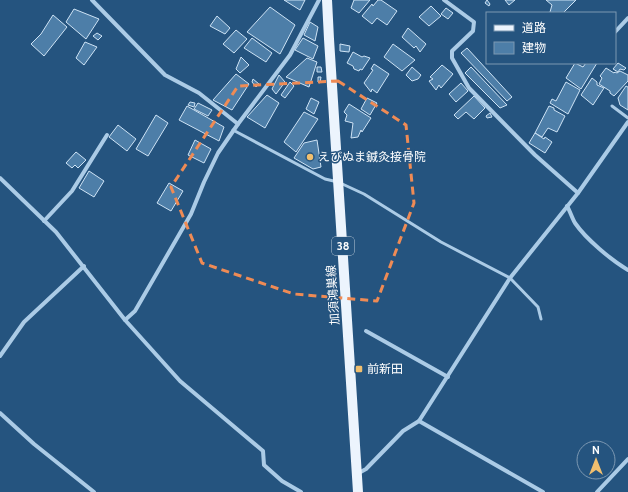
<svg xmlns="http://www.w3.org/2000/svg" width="628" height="492" viewBox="0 0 628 492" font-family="Cabin,'Noto Sans JP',sans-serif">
  <rect width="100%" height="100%" fill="#25547f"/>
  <g fill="#4d7ea8" stroke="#cee3f5">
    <path d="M284 0H305L300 10Z"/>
    <path d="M354 0H370L359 13 351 8Z"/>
    <path d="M378 0H381L397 11 387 25 377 18 372 24 362 16 372 4 373 6Z"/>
    <path d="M487 0 490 4 489 6 485 3Z"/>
    <path d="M505 0H515L509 5Z"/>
    <path d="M546 0H576L563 13H551L550 12 552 5Z"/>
    <path d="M431 6 441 16 429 26 419 17Z"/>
    <path d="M270 7 295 25 280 54 247 32Z"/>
    <path d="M446 8 453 13 448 19 441 14Z"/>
    <path d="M74 9 99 19 86 39 66 22Z"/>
    <path d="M53 15 67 27 44 56 31 44 41 34Z"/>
    <path d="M217 16 230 28 225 34 210 26Z"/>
    <path d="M310 22 318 27 315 41 304 35Z"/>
    <path d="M408 28 426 44 420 52 416 46 414 48 402 37Z"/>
    <path d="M236 30 247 39 234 53 223 44Z"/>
    <path d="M97 33 102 36 98 40 93 36Z"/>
    <path d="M252 38 272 53 266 62 244 48Z"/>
    <path d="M303 38 318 46 313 59 295 50Z"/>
    <path d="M85 42 97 47 84 65 76 58Z"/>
    <path d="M340 44 350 46 349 52 340 51Z"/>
    <path d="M393 44 415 60 402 71 384 57Z"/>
    <path d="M467 48 512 97 507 101 461 53Z"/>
    <path d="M353 52 362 57 364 56 370 58 362 70 360 69 359 71 354 69 353 66 347 63Z"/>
    <path d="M241 57 249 65 240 73 236 69Z"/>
    <path d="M307 58 317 62 309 87 286 77Z"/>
    <path d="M575 63 583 67 586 63H597L581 89 566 78Z"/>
    <path d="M618 63 626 68 624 70 620 69 618 72 613 69Z"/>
    <path d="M374 64 389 74 377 93 372 89 371 92 364 83 373 70 371 69Z"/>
    <path d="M442 65 453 74 441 88 439 85 436 90 429 81 433 79 430 77Z"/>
    <path d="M317 67H321L322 72H317Z"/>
    <path d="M412 67 421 75 418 79 412 81 406 75Z"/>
    <path d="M471 67 507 105 500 108 465 73Z"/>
    <path d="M606 68 614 73 615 72 617 73 620 71 628 75V81L614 96 610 93V91L599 84 602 78 600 76Z"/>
    <path d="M236 74 249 84 232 110 213 100Z"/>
    <path d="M279 75 285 82 276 94 272 89Z"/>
    <path d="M318 77H321L320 83 318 82Z"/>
    <path d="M592 78 597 82V85L604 88 593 105 581 95Z"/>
    <path d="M253 79 259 84 256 87 252 82Z"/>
    <path d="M290 82 294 86 285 98 281 95Z"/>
    <path d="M566 82 580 90 568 114 550 103 552 99 556 101Z"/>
    <path d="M461 83 468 91 456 102 449 94Z"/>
    <path d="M626 86 628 87V110L620 105 618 98Z"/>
    <path d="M267 95 279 103 265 128 247 117Z"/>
    <path d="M474 96 485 108 474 119 466 112 458 119 454 115Z"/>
    <path d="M311 98 319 102 314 114 306 109Z"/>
    <path d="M367 98 377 103 370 115 361 109Z"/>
    <path d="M190 102 195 103 194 107 188 105Z"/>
    <path d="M198 103 212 110 208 116 194 109Z"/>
    <path d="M349 104 371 118 362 132 361 130 358 137 351 138 353 123 345 121 347 115 344 112Z"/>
    <path d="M187 106 224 127 219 141 179 120Z"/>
    <path d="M549 106 554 108V110L565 116 557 132 548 128 542 137 535 133Z"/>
    <path d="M304 112 318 119 296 152 284 142Z"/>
    <path d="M490 113 492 117 487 118 486 116Z"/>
    <path d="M156 115 168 123 148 156 136 149Z"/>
    <path d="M118 125 136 139 127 151 109 137Z"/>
    <path d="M535 133 544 139 545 137 552 142 545 153 529 143Z"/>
    <path d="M195 140 211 149 204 163 188 155Z"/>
    <path d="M317 140 321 167 313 169 294 158 304 143Z"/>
    <path d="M76 152 86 160 78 168 75 165 72 168 66 163Z"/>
    <path d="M89 171 104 181 94 197 79 188Z"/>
    <path d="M169 183 183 191 171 211 157 203Z"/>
  </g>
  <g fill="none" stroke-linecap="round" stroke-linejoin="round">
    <g stroke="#abcbe6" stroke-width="3">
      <path d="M612 106 628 118"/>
      <path d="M233 130 325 179 338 182 364 194 441 242 510 278 538 307 541 319"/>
    </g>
    <g stroke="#abcbe6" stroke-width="4">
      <path d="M92 0 165 75 199 93 238 124"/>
      <path d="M444 0 474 22 473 31 452 51V58L469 88 535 155 578 193"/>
      <path d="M615 32 628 18"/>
      <path d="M0 178 56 232 125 320 180 381 263 451 264 465 282 481 301 492"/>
      <path d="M567 206C570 211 572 218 575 223 586 239 611 260 628 270"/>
      <path d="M44 221 72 191 107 135"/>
      <path d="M125 320 135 311 191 214 204 182 218 153 238 124 290 55 319 0"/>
      <path d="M366 331 448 377"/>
      <path d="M0 356 24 322 84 266"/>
      <path d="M0 413 34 444 94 492"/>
      <path d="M419 421 543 492"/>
      <path d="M357 474 366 469 403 431 419 421 510 278 578 193 628 122"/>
      <path d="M597 492 628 459"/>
    </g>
    <path stroke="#ecf4fd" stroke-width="10" d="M327 0 329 39 358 492"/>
  </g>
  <path fill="none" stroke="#ef8b55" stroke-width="3" stroke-dasharray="8 5" stroke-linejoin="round" d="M338 81 406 125 414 203 377 301 294 294 202 263 171 187 238 86Z"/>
  <g fill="#f0bf6f" stroke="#25547f" stroke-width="1.5">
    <circle cx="310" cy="157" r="4"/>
    <rect x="355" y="365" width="8" height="8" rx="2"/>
  </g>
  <g text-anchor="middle" stroke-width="3" stroke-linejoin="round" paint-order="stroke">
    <rect fill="#25547f" stroke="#beccd9" stroke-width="1" x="332" y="237" width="22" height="18" rx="3"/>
    <g font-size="11" font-weight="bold" fill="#fff">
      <text x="343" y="250">38</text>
    </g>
    <g font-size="12" fill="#fff" stroke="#25547f" text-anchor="start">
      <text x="318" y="161">えびぬま鍼灸接骨院</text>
      <text x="367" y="373">前新田</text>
    </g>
    <g font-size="12" fill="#fff" stroke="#25547f">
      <text transform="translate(333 295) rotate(-94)" y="4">加須鴻巣線</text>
    </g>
  </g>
  <rect x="486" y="12" width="130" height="52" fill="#25547f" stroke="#7c98b2"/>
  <rect x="494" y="25" width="20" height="6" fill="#ecf4fd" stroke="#7c98b2"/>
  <text x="522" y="32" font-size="12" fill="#ffffff">道路</text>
  <rect x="494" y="42" width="20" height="12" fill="#4d7ea8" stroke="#7c98b2"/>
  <text x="522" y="52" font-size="12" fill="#ffffff">建物</text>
  <g transform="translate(596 460)"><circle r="19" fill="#25547f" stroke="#7c98b2"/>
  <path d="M0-3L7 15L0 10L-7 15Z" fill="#f0bf6f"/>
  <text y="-6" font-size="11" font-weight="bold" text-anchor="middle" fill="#ffffff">N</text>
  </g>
</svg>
